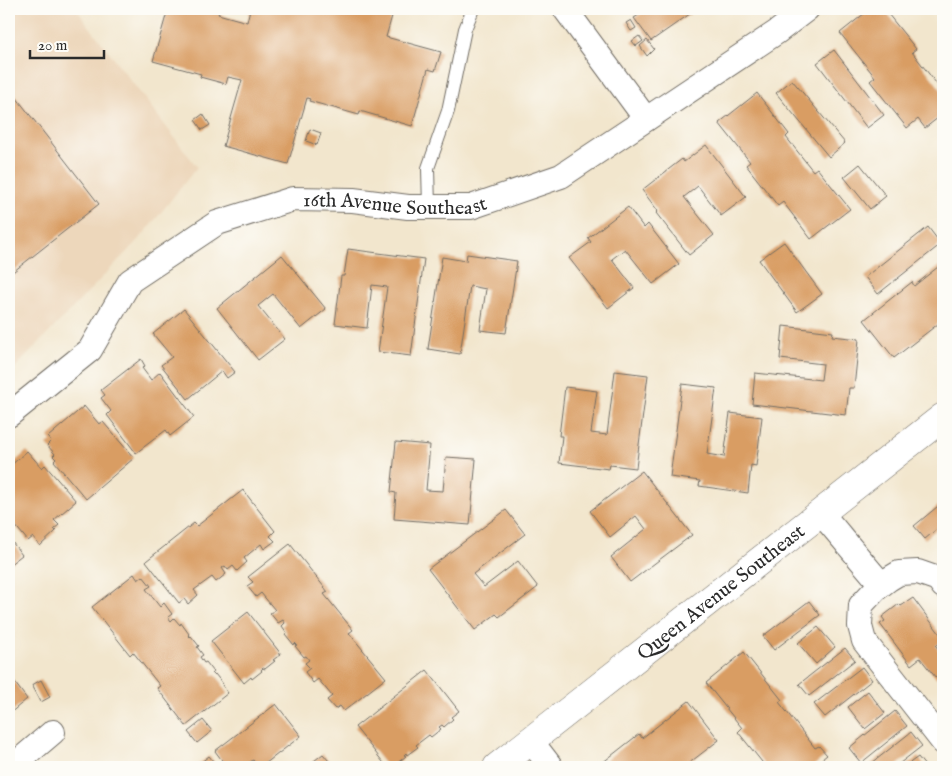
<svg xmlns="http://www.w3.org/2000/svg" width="952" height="776" viewBox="0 0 952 776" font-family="'IM FELL English',serif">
  <rect width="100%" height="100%" fill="#fdfcf7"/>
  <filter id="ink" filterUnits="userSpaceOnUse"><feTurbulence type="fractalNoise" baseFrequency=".02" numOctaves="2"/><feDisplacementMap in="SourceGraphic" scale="10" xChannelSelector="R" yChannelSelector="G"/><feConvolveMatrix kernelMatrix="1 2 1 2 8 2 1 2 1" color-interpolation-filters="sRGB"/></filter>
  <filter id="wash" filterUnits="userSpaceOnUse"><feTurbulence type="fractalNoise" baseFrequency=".0096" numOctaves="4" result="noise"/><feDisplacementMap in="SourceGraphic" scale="20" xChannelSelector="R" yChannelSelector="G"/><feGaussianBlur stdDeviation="1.12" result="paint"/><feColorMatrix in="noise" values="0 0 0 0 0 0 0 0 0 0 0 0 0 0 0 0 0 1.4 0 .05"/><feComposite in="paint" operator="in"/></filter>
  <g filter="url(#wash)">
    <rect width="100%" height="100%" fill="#f2e6cd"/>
    <path fill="#edd7bb" d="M9 9H76L197 167 143 235 9 374Z"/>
    <g id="blocks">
      <g fill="#d99d64">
        <path d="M168 9H220L218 14 247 22 250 9H394L386 37 441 52 435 71 428 69 412 126 360 111 359 115 309 101 310 99 307 98 288 164 223 146 242 80 228 77 226 84 200 77 201 74 153 61Z"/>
        <path d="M648 9H697L651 41 634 18Z"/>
        <path d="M870 9H884L916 49 912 52 943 92V114L925 128 918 119 907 128 870 81 875 77 840 33Z"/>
        <path d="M631 20 636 28 631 31 626 23Z"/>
        <path d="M639 36 643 41 636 46 632 41Z"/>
        <path d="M647 40 654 49 647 56 640 46Z"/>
        <path d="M834 50 884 115 867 128 817 63Z"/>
        <path d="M792 80 845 143 829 157 776 93Z"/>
        <path d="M9 88 99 204 9 275Z"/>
        <path d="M757 93 789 134 786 137 813 171 817 168 850 209 811 239 783 202 778 206 746 165 750 162 719 123Z"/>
        <path d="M203 114 210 125 202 130 195 120Z"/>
        <path d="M310 129 321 133 317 145 306 141Z"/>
        <path d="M706 145 746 197 721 216 698 186 684 197 714 235 689 255 656 213 658 211 642 190 682 159 684 162Z"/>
        <path d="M860 164 886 196 870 209 844 177Z"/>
        <path d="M628 207 644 228 648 224 679 264 653 284 625 249 612 259 634 288 608 308 569 258 591 242 588 238Z"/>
        <path d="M928 227 941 244 878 294 865 277Z"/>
        <path d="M784 242 822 294 797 312 759 260Z"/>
        <path d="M348 249 424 259 411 356 378 352 387 287 372 285 367 328 335 324 341 276H344Z"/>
        <path d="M467 254 517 261 506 333 480 330 486 289 470 286 460 354 428 349 442 257 466 261Z"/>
        <path d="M282 255 326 309 301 329 273 294 258 306 285 339 258 360 217 308Z"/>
        <path d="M943 263V325L941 327 938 324 894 358 864 320 912 282 914 286Z"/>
        <path d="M184 309 235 372 227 378 222 371 188 399 161 365 172 357 153 334Z"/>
        <path d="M783 326 833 332 832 336 859 339 854 388H849L846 415 752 404 755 373 821 380 823 364 780 359Z"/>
        <path d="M141 359 145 366 142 368 151 380 160 372 194 417 170 436 166 430 136 453 107 415 111 411 101 398 105 395 101 390Z"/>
        <path d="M615 371 648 375 636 468 610 465 609 469 559 463 562 436H559L565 387 597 391 591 433 607 435Z"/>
        <path d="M682 384 716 388 707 454 724 457 730 413 762 417 756 466 751 465 748 493 699 486 700 481 670 477Z"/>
        <path d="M84 406 99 424 103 422 134 458 86 499 54 461 56 459 53 456 55 454 47 445 51 441 48 437Z"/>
        <path d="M396 442 430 445 426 490 443 491 446 457 476 459 470 525 394 519 396 493 391 492Z"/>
        <path d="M27 451 42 468 45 465 76 501 54 520 59 525 54 529 56 531 40 546 33 537 28 541 9 518V467Z"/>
        <path d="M642 471 692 535 630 582 611 557 646 529 636 516 610 537 590 511Z"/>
        <path d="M243 490 275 531 270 536 275 541 264 549 261 544 244 558 247 562 237 571 233 566 228 570 225 566 222 568 226 574 216 582 212 577 194 590 198 595 188 604 184 599 179 603 146 561 194 523 197 526Z"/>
        <path d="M943 502V524L925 539 914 526Z"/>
        <path d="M506 510 525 534 473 574 484 587 518 561 538 587 499 617 496 614 475 630 428 569Z"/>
        <path d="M9 538 22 555 9 565Z"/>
        <path d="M290 544 328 592 324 594 353 630 349 633 386 678 344 711 340 706 335 709 327 700 332 696 318 679 313 683 305 672 310 668 305 663 309 660 306 656 304 657 295 646 297 645 295 643 294 645 285 634 287 633 282 626 285 623 283 620 278 623 270 613 275 610 261 593 256 597 247 586 253 582 248 577Z"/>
        <path d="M134 574 138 580 143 576 151 586 146 589 160 607 164 603 172 614 168 617 171 621 174 618 180 625 181 623 189 634 188 635 190 637 191 636 199 646 197 647 203 655 200 657 204 663 206 662 214 672 212 673 214 675 215 674 223 684 222 685 228 693 186 726 157 688 160 686 133 652 130 655 92 607Z"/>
        <path d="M913 598 943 638V640L936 646 943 656V680L942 681 939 676 936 678 920 658 911 665 880 624 885 621 882 617 899 604 901 606Z"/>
        <path d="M809 601 820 615 774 650 763 636Z"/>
        <path d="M248 612 281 654 273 660 275 661 265 669 263 668 261 670 262 671 252 679 251 677 244 683 211 641Z"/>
        <path d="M818 627 835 647 816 664 798 643Z"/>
        <path d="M845 648 855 660 809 696 799 684Z"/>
        <path d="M744 652 782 700 779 702 815 748 819 746 827 755 812 767H795L794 766 792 767H766L738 732 742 728 706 683Z"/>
        <path d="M862 667 872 680 825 717 814 704Z"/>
        <path d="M427 670 459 711 451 717 453 719 444 727 442 725 439 727 441 729 431 737 429 735 416 745 418 747 407 755 406 753 404 755 406 756 395 765 394 763 387 767 355 727Z"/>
        <path d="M9 675 27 699 9 714Z"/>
        <path d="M41 680 50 697 41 702 32 685Z"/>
        <path d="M868 691 885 713 865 729 848 707Z"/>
        <path d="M689 701 719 740 684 767H597L639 734 642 738Z"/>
        <path d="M276 704 301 736 261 767H259L253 760 243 767H227L215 751Z"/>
        <path d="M895 711 907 726 861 763 849 748Z"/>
        <path d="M203 720 212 731 197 743 188 732Z"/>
        <path d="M911 732 922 746 895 767H867Z"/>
        <path d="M323 754 334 767H306Z"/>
        <path d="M209 756 218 767H195Z"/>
        <path d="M918 757 926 767H904Z"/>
      </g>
    </g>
  </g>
  <g filter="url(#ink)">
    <use href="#blocks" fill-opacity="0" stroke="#716c64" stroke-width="1"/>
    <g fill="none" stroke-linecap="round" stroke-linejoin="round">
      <g stroke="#716c64" stroke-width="14">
        <path id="service" d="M429 207 428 168 448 111 465 29 473 9"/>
      </g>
      <g stroke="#716c64" stroke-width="26">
        <g id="minor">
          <path d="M565 9 646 119"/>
          <path id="s1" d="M9 415 90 350 130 281 217 223 293 199 353 200 408 207H471L561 176 777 32 807 9"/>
          <path d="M821 513 881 584"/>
          <path d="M943 586 938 579 918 572 899 573 889 579 876 589 861 605 860 626 864 641 943 742"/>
          <path d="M531 741 551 767"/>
          <path d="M12 767 53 732"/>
        </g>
      </g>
      <g stroke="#716c64" stroke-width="29">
        <g id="secondary">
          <path id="s2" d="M497 767 943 417"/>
        </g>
      </g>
      <use href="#service" stroke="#fff" stroke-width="12"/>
      <use href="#minor" stroke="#fff" stroke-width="24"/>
      <use href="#secondary" stroke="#fff" stroke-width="28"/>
    </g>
  </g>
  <g text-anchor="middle" stroke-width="5" stroke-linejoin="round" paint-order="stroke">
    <g font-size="20" fill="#2b2b2b" stroke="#fdfcf7">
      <text dy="7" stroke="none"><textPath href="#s1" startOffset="470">16th Avenue Southeast</textPath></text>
      <text dy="7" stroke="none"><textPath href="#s2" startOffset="284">Queen Avenue Southeast</textPath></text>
    </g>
  </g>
  <rect width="952" height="776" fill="none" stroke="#fdfcf7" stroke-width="30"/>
  <path d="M30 50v8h74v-8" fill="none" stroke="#2b2b2b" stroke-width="2.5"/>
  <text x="38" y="50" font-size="15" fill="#2b2b2b" stroke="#fdfcf7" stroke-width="4" paint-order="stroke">20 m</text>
</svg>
